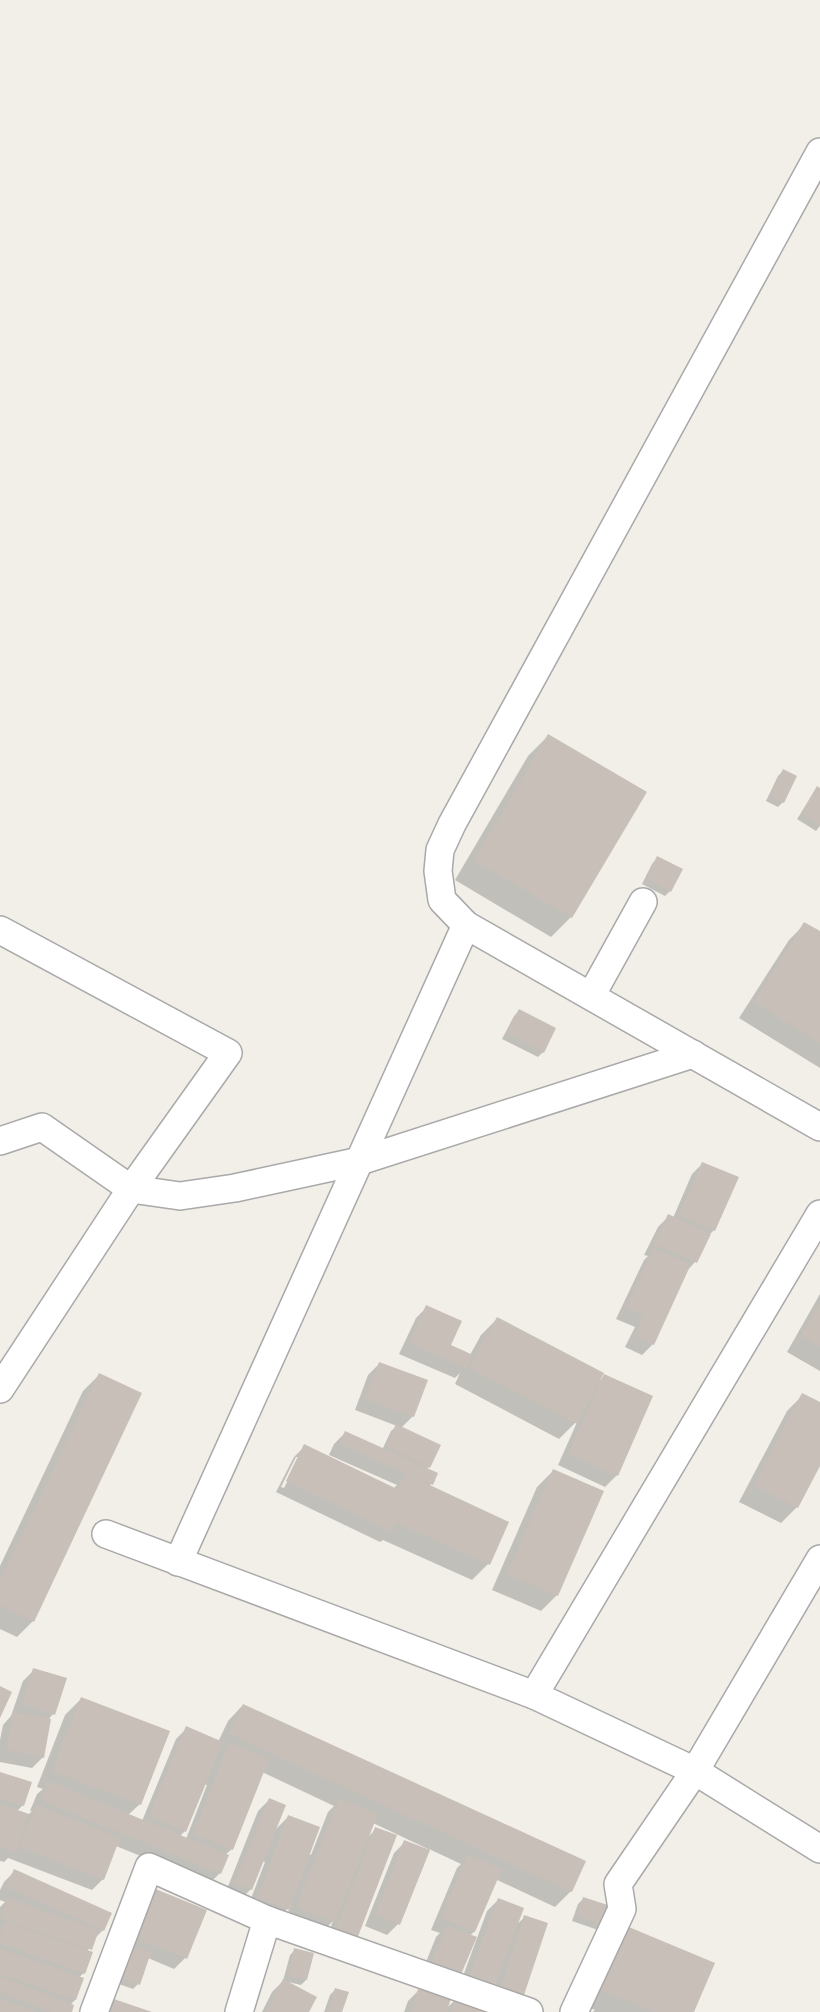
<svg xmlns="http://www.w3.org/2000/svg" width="820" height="2012" viewBox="0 0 820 2012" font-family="Signika,sans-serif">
  <rect width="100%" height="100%" fill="#f2efe9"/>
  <g fill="#0003" fill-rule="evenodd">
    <path d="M548 736 571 917 551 937 455 880 528 756Z"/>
    <path d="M783 771V802L778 807 766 801 778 776Z"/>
    <path d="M818 788 820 789V826L816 831 797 819Z"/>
    <path d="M657 858 670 891 665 896 642 884 652 864Z"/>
    <path d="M805 924 820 933V1068L739 1018 789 940Z"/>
    <path d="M519 1011 543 1052 538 1057 502 1039 514 1016Z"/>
    <path d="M703 1163 714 1230 708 1236 695 1262 686 1272 653 1344 642 1355 625 1347 635 1327 616 1319 644 1260 648 1256 644 1255 658 1227 669 1216 673 1218 692 1174Z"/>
    <path d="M820 1294V1371L787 1352Z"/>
    <path d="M427 1307 449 1345 470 1355 481 1335 497 1319 597 1384 604 1376 651 1397 616 1476 605 1487 558 1465 578 1420 559 1439 455 1384 460 1373 455 1378 399 1354 416 1318Z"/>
    <path d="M379 1364 413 1416 401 1428 429 1467 426 1469 431 1484 429 1487 507 1523 488 1564 472 1580 383 1540 380 1542 276 1492 294 1457 305 1446 393 1489 397 1485 329 1455 334 1444 345 1433 382 1450 391 1431 397 1426 355 1410 368 1375ZM296 1457H300L284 1488 281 1487Z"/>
    <path d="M99 1375 33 1621 17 1637 0 1629V1566L83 1391Z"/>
    <path d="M803 1395 820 1404V1462L797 1507 781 1523 739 1502 787 1411Z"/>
    <path d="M553 1471 557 1595 541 1611 492 1590 537 1487Z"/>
    <path d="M34 1670 53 1714 48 1720 43 1757 32 1768 0 1762V1740L3 1725 11 1716 23 1681Z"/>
    <path d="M81 1699 140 1804 128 1815 142 1821 176 1739 187 1728 218 1742 228 1721 243 1705 571 1891 555 1907 495 1879 474 1932 420 1977 436 1937 440 1933 431 1930 457 1868 461 1864 429 1849 398 1924 387 1935 365 1926 394 1853 405 1842 427 1851 428 1849 373 1823 367 1838 376 1829 356 1938 325 1942 333 1921 322 1932 286 1918 291 1905 276 1920 247 1909 265 1862 262 1861 251 1889 240 1900 225 1894 258 1811 269 1800 274 1831 289 1816 308 1854 311 1855 328 1812 334 1806 262 1772 232 1849 225 1855 220 1873 209 1884 116 1846 103 1879 92 1890 8 1858 4 1862 0 1861V1773L23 1805 17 1811 28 1815 32 1811H30L37 1794 43 1789 37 1787 65 1715ZM204 1784 207 1785 186 1839 180 1836 185 1831Z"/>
    <path d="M15 1871 110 1914 103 1930 94 1939 87 1952 84 1973 79 1977 75 2000 70 2005V2012H0V1907L5 1902 0 1900V1890L4 1882Z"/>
    <path d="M583 1899 612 1908 601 1931 572 1921 578 1904Z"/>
    <path d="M498 1900 515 1926 525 1917 523 1995 512 2006 491 1999 496 1982 482 1996 459 1987 487 1911Z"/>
    <path d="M142 1901 185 1958 174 1969 148 1958 138 1984 133 1989 113 1982Z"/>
    <path d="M608 1943 692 2012H593L595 2010 582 2005Z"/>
    <path d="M295 1950 306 1980 301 1985 288 1982 308 2012H262L272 1992 283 1981 290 1955Z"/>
    <path d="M336 1989 341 2012H324L330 1995Z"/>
    <path d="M419 1990 447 2008 457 1998 501 2012H404L408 2001Z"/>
  </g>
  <g fill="#c7bfb8">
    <path d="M548 734 647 792 572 918 474 860Z"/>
    <path d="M783 769 797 776 784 803 770 796Z"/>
    <path d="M817 786 820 788V825L801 813Z"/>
    <path d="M657 856 683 869 671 892 646 879Z"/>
    <path d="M804 922 820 931V1043L754 1002Z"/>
    <path d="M519 1009 556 1028 544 1053 506 1033Z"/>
    <path d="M702 1162 739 1177 715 1231 679 1215Z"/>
    <path d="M668 1214 711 1234 697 1263 654 1244Z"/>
    <path d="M654 1248 691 1264 654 1345 635 1336 644 1316 626 1307Z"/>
    <path d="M820 1303V1346L801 1336Z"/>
    <path d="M426 1305 462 1321 451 1345 473 1355 467 1368 409 1343Z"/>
    <path d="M497 1317 604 1373 577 1424 469 1368Z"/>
    <path d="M379 1362 428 1380 414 1417 365 1399Z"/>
    <path d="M99 1373 142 1393 34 1622 0 1605V1581Z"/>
    <path d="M604 1374 653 1396 618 1476 568 1454Z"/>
    <path d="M802 1393 820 1402V1466L798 1508 754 1485Z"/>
    <path d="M396 1424 441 1445 430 1468 386 1446Z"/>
    <path d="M345 1431 438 1473 433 1485 339 1444Z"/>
    <path d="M304 1444 397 1489 406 1474 509 1522 490 1565 396 1523 392 1532 286 1481Z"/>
    <path d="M553 1469 604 1491 558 1596 507 1574Z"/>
    <path d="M33 1668 67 1678 55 1715 22 1704Z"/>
    <path d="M0 1686 12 1692 0 1718Z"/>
    <path d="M81 1697 170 1731 141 1805 52 1771Z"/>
    <path d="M243 1704 586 1861 572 1892 229 1734Z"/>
    <path d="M13 1712 51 1719 44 1758 7 1750Z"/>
    <path d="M186 1726 223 1742 186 1832 149 1816Z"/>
    <path d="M229 1743 269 1759 233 1850 193 1834Z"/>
    <path d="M0 1772 32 1782 24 1806 0 1798Z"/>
    <path d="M48 1781 229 1855 221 1874 40 1800Z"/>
    <path d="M269 1798 286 1805 252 1890 235 1883Z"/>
    <path d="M339 1799 378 1814 335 1922 296 1907Z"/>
    <path d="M0 1804 29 1814 16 1852 0 1846Z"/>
    <path d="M36 1805 120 1838 104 1880 19 1847Z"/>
    <path d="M288 1815 320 1827 289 1910 257 1898Z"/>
    <path d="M375 1827 397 1835 357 1939 335 1931Z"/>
    <path d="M404 1840 430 1850 400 1925 375 1915Z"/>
    <path d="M467 1855 502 1869 475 1932 441 1918Z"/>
    <path d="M14 1869 112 1913 104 1931 6 1887Z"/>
    <path d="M153 1888 207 1910 187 1959 132 1937Z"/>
    <path d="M583 1897 614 1907 608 1926 577 1916Z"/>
    <path d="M7 1898 99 1930 92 1950 0 1918Z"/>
    <path d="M498 1898 524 1908 495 1985 469 1976Z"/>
    <path d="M524 1915 548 1923 524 1995 501 1988Z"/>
    <path d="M5 1921 93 1952 85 1974 0 1943V1934Z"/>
    <path d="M447 1925 477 1937 459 1979 430 1966Z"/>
    <path d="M624 1925 715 1963 694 2012H655L597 1989Z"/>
    <path d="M129 1944 151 1952 140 1985 117 1977Z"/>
    <path d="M294 1948 314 1953 307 1980 288 1976Z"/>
    <path d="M0 1949 84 1978 76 2000 0 1974Z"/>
    <path d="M0 1976 74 2005 72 2012H50L0 1992Z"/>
    <path d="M283 1979 317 1997 309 2012H266Z"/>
    <path d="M335 1988 349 1992 342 2012H327Z"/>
    <path d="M418 1989 451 1998 447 2012H411Z"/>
    <path d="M456 1996 505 2012H451Z"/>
    <path d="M111 1998 152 2012H106Z"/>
    <path d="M0 1999 36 2012H0Z"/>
  </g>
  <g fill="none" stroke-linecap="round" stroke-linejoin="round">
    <g stroke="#a9a9a9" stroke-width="30">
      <g id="street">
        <path d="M820 152 452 824 440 850 438 871 442 900 466 925 820 1127"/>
        <path d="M0 930 228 1053 131 1189 0 1389"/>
        <path d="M591 996 643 902"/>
        <path d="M0 1141 42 1127 131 1189 180 1196 235 1188 360 1161 693 1054"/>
        <path d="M820 1214 534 1695 695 1771 820 1559"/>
        <path d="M106 1534 534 1695"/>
        <path d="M178 1562 466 925"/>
        <path d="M94 2012 149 1867 267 1920 529 2012"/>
        <path d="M239 2012 267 1920"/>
        <path d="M574 2012 622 1909 618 1884 695 1771 820 1849"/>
      </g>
    </g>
    <use href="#street" stroke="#fff" stroke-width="27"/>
  </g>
</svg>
